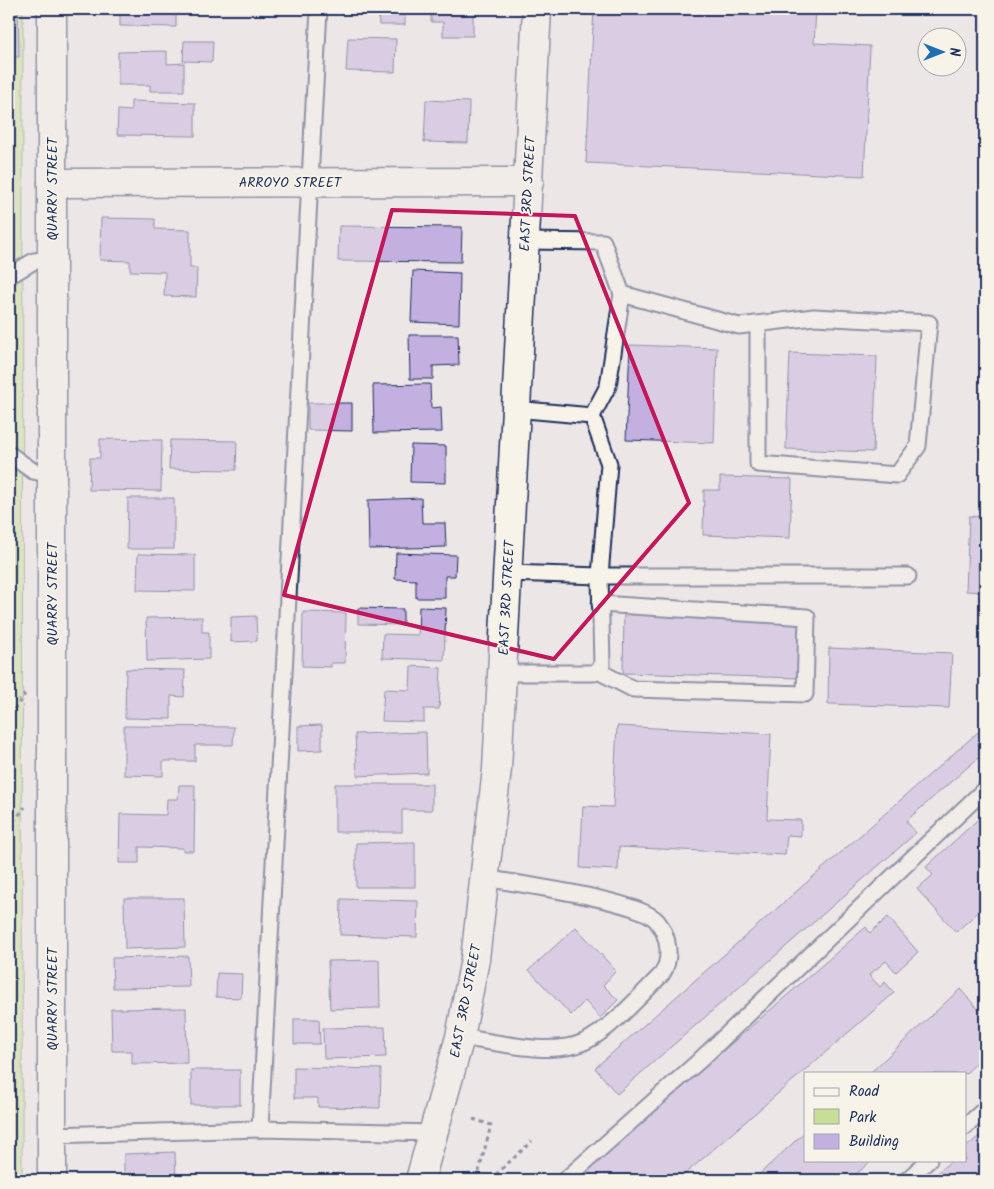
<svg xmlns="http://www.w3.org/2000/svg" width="994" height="1189" viewBox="0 0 994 1189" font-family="Kalam,sans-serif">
  <rect width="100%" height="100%" fill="#ede6e6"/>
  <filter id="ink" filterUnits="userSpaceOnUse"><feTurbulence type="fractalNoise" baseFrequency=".02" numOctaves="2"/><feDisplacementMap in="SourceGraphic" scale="10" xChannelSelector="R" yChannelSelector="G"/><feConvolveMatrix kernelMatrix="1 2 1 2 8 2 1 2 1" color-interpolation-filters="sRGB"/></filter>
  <g filter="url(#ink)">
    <path fill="#c6df95" stroke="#70877a" d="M9 9H23L22 1180H9Z"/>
    <g fill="#c3b0e0" stroke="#1b2f5e">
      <path d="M9 9H18L19 57H9Z"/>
      <path d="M120 9H176V27L120 26Z"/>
      <path d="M378 9H405V25H379Z"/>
      <path d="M431 9H473V36H443V22H431Z"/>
      <path d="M594 9H816L814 43 870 46 864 176 586 163Z"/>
      <path d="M348 38 396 39 395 72 346 71Z"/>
      <path d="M184 41H213L212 62 183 61Z"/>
      <path d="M167 51V64L184 63V91H150V85H118V52Z"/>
      <path d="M426 100 469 102 468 143 424 142Z"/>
      <path d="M131 101 195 103V136L117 135 118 110 131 111Z"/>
      <path d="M101 218 155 219V229L190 230V268H197L196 297 164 296 165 272 130 271V261L100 260Z"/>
      <path d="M339 226 462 227 461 262 338 261Z"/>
      <path d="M413 271 460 273 459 324 411 322Z"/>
      <path d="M409 335H458L459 365 433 366V379H410Z"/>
      <path d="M630 345 717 348 714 443 626 440Z"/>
      <path d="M790 353 877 356 873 452 786 449Z"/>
      <path d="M430 384 431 408 441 407 442 432 374 433 373 385Z"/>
      <path d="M308 403H352V431L308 430Z"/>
      <path d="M100 439 162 440 161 491 89 490 90 458H100Z"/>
      <path d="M170 440 237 441 236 470 169 469Z"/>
      <path d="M411 445 446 446V483L410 482Z"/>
      <path d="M720 477 792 479 790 538 703 535 704 490H720Z"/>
      <path d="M128 498H174V549H127Z"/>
      <path d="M421 498 422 523H445L446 547 369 549 368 500Z"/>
      <path d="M969 516 985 517V592L966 591Z"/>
      <path d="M396 553 456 555 455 576H445V598H416V580L395 579Z"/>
      <path d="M138 554 195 555V591L137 590Z"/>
      <path d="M419 607 446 608 444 660 382 658 383 634 418 635Z"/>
      <path d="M358 608 403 609V625L358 624Z"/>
      <path d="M303 612 346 613 345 663H331V667L302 666Z"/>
      <path d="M624 612 801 617 799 678 623 673Z"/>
      <path d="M256 616 257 641 231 642V617Z"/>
      <path d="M202 617V632H209V659L147 661 146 618Z"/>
      <path d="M829 648 952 653 949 708 828 704Z"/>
      <path d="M411 666 441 668 439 709H424V722L382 721 384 689 410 690Z"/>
      <path d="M126 669 185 670 184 697 171 696V719L125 718Z"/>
      <path d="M322 725V750L298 751V726Z"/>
      <path d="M124 726 234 727 233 745H195V761H163V776L124 775Z"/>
      <path d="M617 726 771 734 767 819 801 820V836L787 835 785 855 619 847 618 870 580 868 583 806 613 807Z"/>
      <path d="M985 726V752L906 821 916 833 617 1094 595 1068Z"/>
      <path d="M426 732 427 773 357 776 355 734Z"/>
      <path d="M335 784H432V810H402V832H335Z"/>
      <path d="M179 785H195L194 851H183V848L139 847V863H119L120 814 166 815 167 799H178Z"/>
      <path d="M985 813V906L956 932 917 889 933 875 926 867Z"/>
      <path d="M415 842V887H356V843Z"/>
      <path d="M124 898H184L185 947 125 949Z"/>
      <path d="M341 899 418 901 417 937 340 935Z"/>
      <path d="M888 917 918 952 896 972 886 961 869 975 880 987 885 982 894 993 678 1180H574L866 927 870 933Z"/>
      <path d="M576 927 616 971 603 985 618 1000 600 1018 585 1001 571 1015 529 970Z"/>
      <path d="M188 956 189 987 113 988 112 958Z"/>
      <path d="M379 960 380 1008 330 1009 328 961Z"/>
      <path d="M217 973 242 974 241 998 216 997Z"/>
      <path d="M960 989 985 1017V1055L965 1074 870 1073Z"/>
      <path d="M186 1008 187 1063 132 1064V1051H112L111 1009Z"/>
      <path d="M294 1019H319L320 1044H294Z"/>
      <path d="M385 1027 386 1057 324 1059 323 1028Z"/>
      <path d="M294 1067 381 1069 380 1108 318 1107V1098H294Z"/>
      <rect x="191" y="1070" width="49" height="35"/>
      <path d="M985 1131V1168L971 1180H929L952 1160H965V1148Z"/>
      <path d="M805 1132V1160H872L850 1180H753Z"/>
      <path d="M175 1152 176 1180H124V1154Z"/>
    </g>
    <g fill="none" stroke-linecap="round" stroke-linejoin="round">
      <g stroke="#1b2f5e" stroke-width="19">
        <g id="lane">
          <path d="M525 241 603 242 622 294 608 386 592 416"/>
          <path d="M9 276 34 261 52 259"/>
          <path d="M622 294 739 326 814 317 929 323 918 446 897 475 758 464V324"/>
          <path d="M9 454 33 471 52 475"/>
          <path d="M508 573 600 576H908"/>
          <path d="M598 671 633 689 805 694 807 617 600 604"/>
          <path d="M502 673H594L602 666 600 576 609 464 592 416 515 409"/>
          <path d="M460 1037C496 1042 551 1057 584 1042 609 1031 642 994 662 974 672 958 669 936 657 921 641 900 516 884 485 878"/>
          <path d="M965 1127 985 1109"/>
          <path d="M260 1129 319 9"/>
          <path d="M52 1135 260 1129 435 1133"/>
          <path d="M565 1180 699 1061 985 789"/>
          <path d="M907 1180 929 1160"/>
        </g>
      </g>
      <g stroke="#1b2f5e" stroke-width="31">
        <path id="street" d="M52 183 529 182"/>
      </g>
      <g stroke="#1b2f5e" stroke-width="31">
        <g id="secondary">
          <path d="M52 1180V9"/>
          <path d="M420 1180 460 1037 475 959 497 769 537 9"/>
        </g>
      </g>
      <g stroke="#1b2f5e" stroke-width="3" stroke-dasharray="4 4" stroke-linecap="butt">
        <path d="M9 716 25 694"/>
        <path d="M9 828 25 807"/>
        <path d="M473 1119 491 1125 477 1179 479 1180"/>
        <path d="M490 1180 532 1141"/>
      </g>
      <use href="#lane" stroke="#f7f3e8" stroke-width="15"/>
      <use href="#street" stroke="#f7f3e8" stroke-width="28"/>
      <use href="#secondary" stroke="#f7f3e8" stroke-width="28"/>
    </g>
  </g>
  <path d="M0 0H994V1189H0ZM392 210 575 216 689 503 554 659 284 595Z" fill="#ede6e6" fill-opacity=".55" fill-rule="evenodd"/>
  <path fill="none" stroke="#c2185b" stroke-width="4" stroke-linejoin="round" d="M392 210 575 216 689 503 554 659 284 595Z"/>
  <g text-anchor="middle" stroke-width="4" stroke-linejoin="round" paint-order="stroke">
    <g font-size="14" fill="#1b2f5e" stroke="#f7f3e8">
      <text x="290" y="187">ARROYO STREET</text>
      <text transform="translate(52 189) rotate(-90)" y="5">QUARRY STREET</text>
      <text transform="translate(527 194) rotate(-87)" y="5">EAST 3RD STREET</text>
      <text transform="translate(52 594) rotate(-90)" y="5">QUARRY STREET</text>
      <text transform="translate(506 598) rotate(-87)" y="5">EAST 3RD STREET</text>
      <text transform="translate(52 999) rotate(-90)" y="5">QUARRY STREET</text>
      <text transform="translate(465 1001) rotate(-79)" y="5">EAST 3RD STREET</text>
    </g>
  </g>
  <rect width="994" height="1189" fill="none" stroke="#f7f3e8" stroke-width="30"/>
  <rect x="15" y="15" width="964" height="1159" fill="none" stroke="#1b2f5e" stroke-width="2" filter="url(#ink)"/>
  <rect x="804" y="1072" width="162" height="90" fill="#f7f3e8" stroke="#9fa5b1"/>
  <rect x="814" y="1088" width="25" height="8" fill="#f7f3e8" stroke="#9fa5b1"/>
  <text x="849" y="1096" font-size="15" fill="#1b2f5e">Road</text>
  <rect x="814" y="1109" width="25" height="15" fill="#c6df95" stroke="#9fa5b1"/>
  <text x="849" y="1122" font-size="15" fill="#1b2f5e">Park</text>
  <rect x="814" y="1134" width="25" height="15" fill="#c3b0e0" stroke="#9fa5b1"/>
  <text x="849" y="1146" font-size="15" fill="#1b2f5e">Building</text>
  <g transform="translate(942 52) rotate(90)"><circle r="24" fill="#f7f3e8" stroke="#9fa5b1"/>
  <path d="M0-4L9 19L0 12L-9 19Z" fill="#1f6fb2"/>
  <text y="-8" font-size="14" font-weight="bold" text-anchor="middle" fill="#1b2f5e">N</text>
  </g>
</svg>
